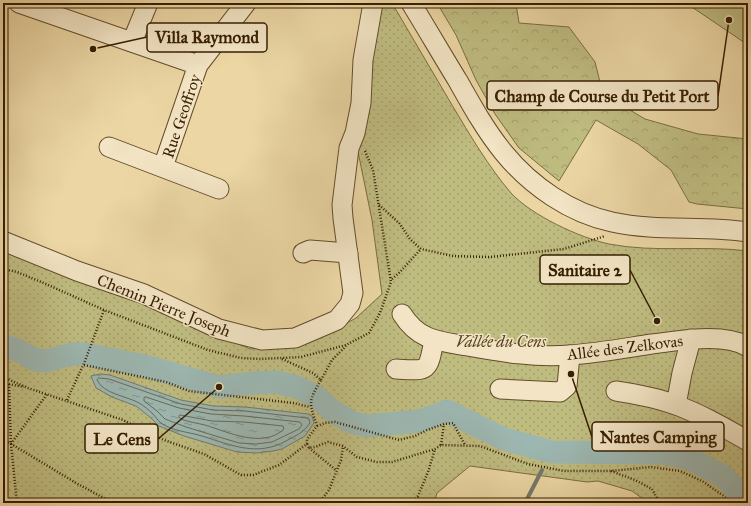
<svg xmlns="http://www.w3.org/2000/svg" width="751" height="506" viewBox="0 0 751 506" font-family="'IM FELL Great Primer',serif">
  <defs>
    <pattern id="forest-crowns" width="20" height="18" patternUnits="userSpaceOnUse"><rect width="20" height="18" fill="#bfbc80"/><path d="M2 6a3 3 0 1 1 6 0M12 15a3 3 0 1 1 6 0" fill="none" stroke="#a5a16d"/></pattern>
    <pattern id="park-dots" width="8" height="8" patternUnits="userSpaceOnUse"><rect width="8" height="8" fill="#bfbc80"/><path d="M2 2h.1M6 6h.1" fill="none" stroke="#a5a16d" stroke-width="1.8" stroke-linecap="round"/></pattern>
    <pattern id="water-ripples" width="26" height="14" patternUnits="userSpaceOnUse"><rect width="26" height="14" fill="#9cb7b1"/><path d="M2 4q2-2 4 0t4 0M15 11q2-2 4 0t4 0" fill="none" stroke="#80948e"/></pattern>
  </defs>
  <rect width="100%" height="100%" fill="#ebd6a4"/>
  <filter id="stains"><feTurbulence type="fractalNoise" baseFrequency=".005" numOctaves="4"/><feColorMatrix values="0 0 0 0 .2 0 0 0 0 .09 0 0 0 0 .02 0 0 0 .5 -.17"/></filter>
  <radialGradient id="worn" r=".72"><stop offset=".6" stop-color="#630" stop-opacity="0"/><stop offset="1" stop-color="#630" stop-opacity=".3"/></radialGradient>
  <path fill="url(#forest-crowns)" stroke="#7a6d40" d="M437 3H517L516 4 519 23 569 27 595 62 603 94 645 119 698 134 748 139V209L697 204 689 202 671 170 638 144 596 120 559 181 519 148 495 114 476 80 456 35Z"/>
  <path fill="url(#park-dots)" stroke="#7a6d40" d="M377 3H392C412 37 432 71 452 105 470 135 488 166 511 193 531 215 580 238 609 244 655 253 702 245 748 251V503H649L632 491 598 481 587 482 470 466 437 493 434 503H3V249L102 282 250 349 294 345 331 332 356 318 382 294 372 220 356 142Z"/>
  <path fill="#bfbc80" stroke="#7a6d40" d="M686 3H748V45Z"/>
  <path fill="url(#water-ripples)" stroke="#737a6b" d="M100 374 110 375 181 400 213 406 245 407 308 414 312 416 314 423 305 436 282 449 273 451 257 453 237 452 184 436 159 426 151 418 136 406 112 397 96 388 91 376Z"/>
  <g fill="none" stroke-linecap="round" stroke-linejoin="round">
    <g stroke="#696a59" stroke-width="1">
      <path d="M99 378 109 379 181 404 213 410 245 411 307 418 309 419 310 423C302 434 298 434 286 441 257 457 231 445 202 436 189 432 172 431 161 423 158 421 156 417 153 414 149 410 144 406 139 403 127 396 103 394 97 380Z"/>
      <path d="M146 397 179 408 211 414 244 416 300 422 302 425 299 429 272 442 256 444 239 443 186 427 165 419 157 411 144 401V398Z"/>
      <path d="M180 415 212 421 244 422 283 426 284 429C263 449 228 432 205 425 197 423 188 422 181 419L179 417Z"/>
    </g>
    <g stroke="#737a6b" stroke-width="4">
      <path d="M548 458 552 452"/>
      <path d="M525 503 542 470"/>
    </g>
    <path stroke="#9cb7b1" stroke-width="23" d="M3 346 15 349 36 360 46 361 72 354H84L145 366 219 387 254 383 277 382 297 387 317 397 334 412 351 422 366 426 420 421 447 411 504 439 552 452 664 453 690 459 723 476 748 503"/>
    <g stroke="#634c2a" stroke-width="21">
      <g id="minor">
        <path d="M19 3 198 65"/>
        <path d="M411 3C427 29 442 55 458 81 472 106 486 131 504 153 531 186 570 213 612 222 657 232 703 225 748 232"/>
        <path d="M132 42 148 3"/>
        <path d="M109 147 219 189"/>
        <path d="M163 167 198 65 246 3"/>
        <path d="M3 241 77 271 144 294 219 329 262 340 295 338 337 320 350 304 353 293 343 218 342 205 349 148 355 133 361 103 363 60 373 3"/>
        <path d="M303 253 310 250 348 253"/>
        <path d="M402 314C419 341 439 341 467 346 501 352 536 358 570 355 598 353 625 348 652 344 679 341 724 332 748 347"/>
        <path d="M396 369C429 371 428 372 434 340"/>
        <path d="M500 389 560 392 567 386 570 355"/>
        <path d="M616 391C636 394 657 398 676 405 701 414 725 428 748 441"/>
        <path d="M676 405 682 373 691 339"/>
      </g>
    </g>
    <g stroke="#361e01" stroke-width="2.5" stroke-dasharray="1 2" stroke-linecap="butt">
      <path d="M379 205 399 223 410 239 421 249 453 256 490 257 564 249 605 236"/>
      <path d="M3 269 17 272 46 284 104 310 208 350 241 358 260 359 301 357 346 345 369 333 380 313 391 282 373 170 365 151"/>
      <path d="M392 279 400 272 421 249"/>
      <path d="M282 359 313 373 321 380C308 402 309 402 317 426L307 439V444"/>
      <path d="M84 365 166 382 189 391 293 403 310 407"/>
      <path d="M3 377 28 388 123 420 164 440 204 454 241 475H253L279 465 307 444 309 448 315 447 328 442 343 446 357 457 377 462H392L435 449 441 445 480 446 528 464 564 471H611L651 467 680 471 702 481 724 496 730 503"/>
      <path d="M321 380 332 360 346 346"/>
      <path d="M3 383 24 387"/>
      <path d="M9 384 11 444 17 503"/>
      <path d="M67 400 85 361 104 310"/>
      <path d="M317 426 325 423 335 422 399 440 415 436 427 430 444 424 453 423 465 445"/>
      <path d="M3 439 76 483 113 503"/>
      <path d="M11 444 47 394"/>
      <path d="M441 445 444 424"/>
      <path d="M309 448 336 470"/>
      <path d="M611 471 635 480 652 489 660 503"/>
      <path d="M319 503 329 490 341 460 343 446"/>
      <path d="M411 503 418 496 428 472 435 449"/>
      <path d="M416 503 418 497"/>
    </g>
    <use href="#minor" stroke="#f2e4c4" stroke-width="19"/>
  </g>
  <g text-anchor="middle" stroke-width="3" stroke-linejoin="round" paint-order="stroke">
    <g font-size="16" fill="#361e01" stroke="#f2e4c4">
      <text transform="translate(181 116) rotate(-71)" y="6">Rue Geoffroy</text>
      <text transform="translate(164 305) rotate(22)" y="6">Chemin Pierre Joseph</text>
      <text transform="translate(625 347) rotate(-7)" y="6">Allée des Zelkovas</text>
    </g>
    <g font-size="16" font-style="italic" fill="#584621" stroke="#f2e4c4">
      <text x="501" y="347">Vallée du Cens</text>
    </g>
  </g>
  <path fill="none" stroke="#361e01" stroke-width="1.5" d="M93 49L147 37M729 20L718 96M657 321L630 270M571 374L592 437M219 387L158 439"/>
  <g fill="#361e01" stroke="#f2e4c4" stroke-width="1.5">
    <circle cx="93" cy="49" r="4"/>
    <circle cx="729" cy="20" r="4"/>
    <circle cx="657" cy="321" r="4"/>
    <circle cx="571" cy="374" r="4"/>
    <circle cx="219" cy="387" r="4"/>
  </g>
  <g fill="#f2e4c4" stroke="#361e01" stroke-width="1.5">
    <rect x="147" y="23" width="120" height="29" rx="4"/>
    <rect x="487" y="81" width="231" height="29" rx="4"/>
    <rect x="540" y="255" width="90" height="29" rx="4"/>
    <rect x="592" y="422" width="132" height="29" rx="4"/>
    <rect x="85" y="424" width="73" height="29" rx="4"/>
  </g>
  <g font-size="17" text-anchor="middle" font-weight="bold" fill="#361e01">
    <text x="207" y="43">Villa Raymond</text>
    <text x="602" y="102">Champ de Course du Petit Port</text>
    <text x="585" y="276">Sanitaire 2</text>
    <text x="658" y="443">Nantes Camping</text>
    <text x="122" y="445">Le Cens</text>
  </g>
  <rect width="751" height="506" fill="none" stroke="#ebd6a4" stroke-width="16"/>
  <rect x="4" y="4" width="743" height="498" fill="none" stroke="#361e01" stroke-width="2"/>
  <rect x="8" y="8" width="735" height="490" fill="none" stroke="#361e01"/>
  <rect width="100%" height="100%" filter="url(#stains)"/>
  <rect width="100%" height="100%" fill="url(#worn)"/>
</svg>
